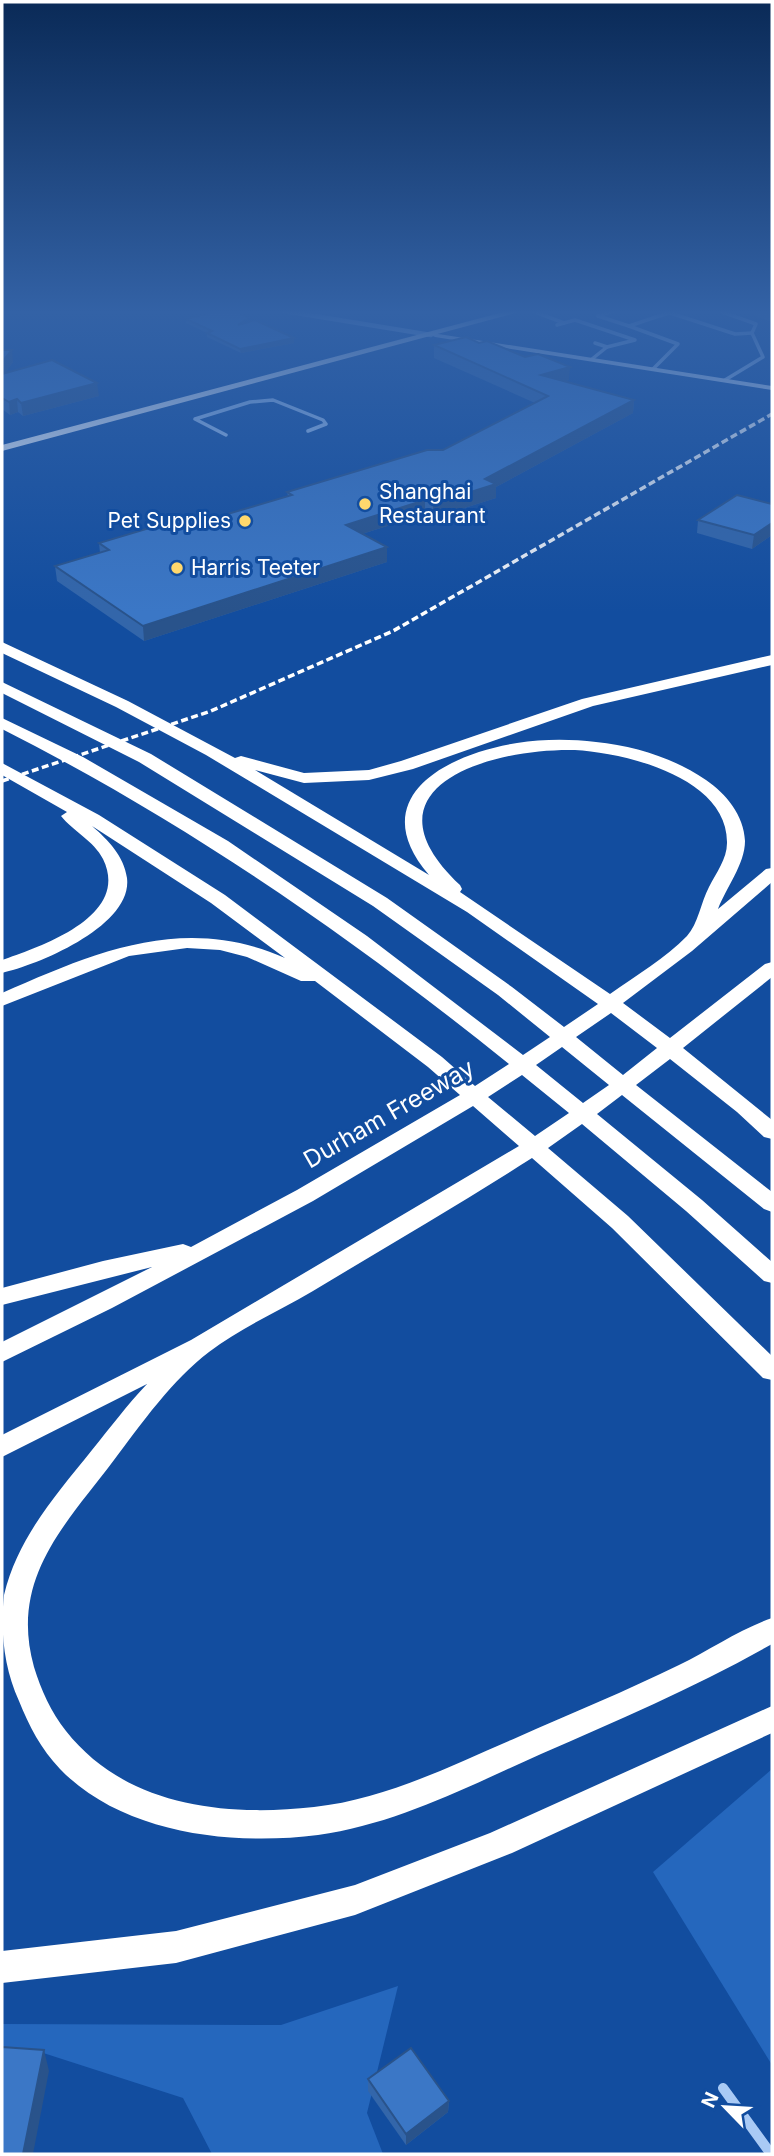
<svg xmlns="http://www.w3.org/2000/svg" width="774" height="2156" viewBox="0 0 774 2156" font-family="Inter,sans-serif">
  <rect width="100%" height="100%" fill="#124d9f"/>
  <g fill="#2567bd">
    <path d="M772 1769V2065L653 1872Z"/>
    <path d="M398 1986 367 2113 383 2154H212L183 2098 34 2050 2 2052V2024L281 2025Z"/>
  </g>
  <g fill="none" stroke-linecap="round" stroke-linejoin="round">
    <g stroke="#a9caf5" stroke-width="3.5">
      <path d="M530 310 564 323 557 325"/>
      <path d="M661 310 735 334 752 333"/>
      <path d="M717 310 756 324 752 333 763 357 725 380"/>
      <path d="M598 316 629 326 668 313"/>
      <path d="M598 316 614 311"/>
      <path d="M564 323 575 320 635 340 607 347"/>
      <path d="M629 326 678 344 653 369"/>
      <path d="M592 359 607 347 595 343"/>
      <path d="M226 435 195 419 250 402 273 400 323 420 326 424 308 431"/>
    </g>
    <path stroke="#a9caf5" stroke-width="4.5" d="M278 310 431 335"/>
    <path stroke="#a9caf5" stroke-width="10" d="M723 2088 771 2154"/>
    <path fill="#dae8fd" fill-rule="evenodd" d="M432 333 772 386V390L435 337 431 335Z"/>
    <path fill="#f7faff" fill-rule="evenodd" d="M511 310H527L2 451V445Z"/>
    <g fill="#fff" fill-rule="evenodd">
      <path d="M2 642 128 701 235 758 241 756 304 773 369 770 401 761 582 699 772 655V665L593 706 413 769 369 780 304 783 255 770 429 875C363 798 446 754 517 743 543 739 570 739 596 742 635 746 674 758 706 780 726 794 744 815 745 841 745 864 726 888 718 909L766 869 772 868V882L692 951 623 1003 670 1038 765 964 772 962V977L683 1048 772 1120V1139L764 1137 737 1112 670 1059 636 1085 772 1192V1212L764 1209 622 1095 597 1114 702 1200 772 1262V1283L764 1281 686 1211 582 1124 548 1148 628 1216 772 1356V1380L763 1378 612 1228 532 1158C460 1204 386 1247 313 1291 279 1311 240 1328 209 1352 173 1379 141 1424 114 1460 66 1524 9 1578 34 1667 41 1690 51 1712 66 1731 125 1806 224 1817 314 1807 387 1799 452 1765 518 1737 572 1713 626 1691 679 1665 710 1650 740 1629 772 1618V1644C698 1686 619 1720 541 1754 469 1786 397 1824 318 1835 232 1846 123 1834 60 1769 41 1749 29 1726 19 1701 4 1668 0 1631 4 1595 18 1537 56 1495 92 1450 110 1428 127 1405 147 1384L2 1457V1435L191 1340 519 1146 473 1106 313 1201 112 1308 2 1362V1342L152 1267 2 1305V1288L103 1261 183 1244 191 1247 297 1190 460 1095 428 1067 315 981H301L247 957 220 950 187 948 129 956 2 1006V993C95 952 184 913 285 958L211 903 92 826C108 840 124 856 127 878 133 926 38 965 2 973V960C42 946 131 916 103 859 94 841 73 831 61 816L67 812 2 775V763L99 815 225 895 442 1057 475 1086 509 1064C350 936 184 821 2 729V718L83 757 228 841 367 936 523 1055 550 1037 498 995 373 906 139 762 2 693V682L151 754 387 898 512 987 564 1027 598 1004 467 912 206 755 116 707 2 653ZM575 750C625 753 728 777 727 843 727 859 716 873 709 887 701 902 698 924 687 936 666 958 635 976 610 994L460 892 462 889 460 885C356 787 491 748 575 750ZM611 1013 657 1048 623 1075 576 1037ZM562 1047 609 1085 583 1103 536 1065ZM522 1075 569 1113 535 1136 488 1097Z"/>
      <path d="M772 1706V1733L512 1853 355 1915 176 1963 2 1983V1951L176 1931 355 1885 490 1833Z"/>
    </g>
    <path stroke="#fff" stroke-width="3.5" stroke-dasharray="7 3.5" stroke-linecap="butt" d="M2 781 211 711 393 631 772 414"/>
  </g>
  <g fill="#36a">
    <path d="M741 310H772V322Z"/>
    <path d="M186 319 249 322 294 343 241 353 207 337V333L186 323Z"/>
    <path d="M479 343 569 380 564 381 634 400 633 413 496 487V498L433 518 425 514 362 534 387 562 144 641 57 581 55 566 100 553 99 543 204 521 288 496 287 492 443 450 535 403 434 358V345Z"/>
    <path d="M2 350 13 362 5 373 99 396 23 416 18 412 10 415 2 409Z"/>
    <path d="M772 504V535L752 549 697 533 698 520Z"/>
    <path d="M368 2079 449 2101 448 2112 406 2145 368 2091Z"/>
  </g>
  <g fill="#29538b">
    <path d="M294 338V343L241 353 240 349Z"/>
    <path d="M12 350 13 362 2 377V362Z"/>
    <path d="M570 367 569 380 540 388 541 375Z"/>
    <path d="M97 383 99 396 23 416 21 403Z"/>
    <path d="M17 399 18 412 10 415 9 402Z"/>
    <path d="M634 400 633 413 496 487V498L433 518V504L485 479Z"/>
    <path d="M425 500V514L346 539V525Z"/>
    <path d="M772 523V535L752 549 754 535Z"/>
    <path d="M387 547V562L144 641 143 626Z"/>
    <path d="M44 2050 49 2071 33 2154H23Z"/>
    <path d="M449 2101 448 2112 406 2145V2134Z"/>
  </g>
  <g fill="#3b77c6" stroke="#29538b" stroke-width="2">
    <path d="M221 310H234L249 318 238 325 255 320 294 338 240 349 207 333 212 331 186 319Z"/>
    <path d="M466 337 479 343 487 341 525 357 538 354 570 367 541 375 634 400 485 479 496 484 433 504 425 500 346 525 387 547 143 626 55 566 109 550 99 543 193 515 204 521 292 495 287 492 427 450H443L548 396 434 345Z"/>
    <path d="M2 350H12L2 362Z"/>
    <path d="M52 360 97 383 21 403 17 399 9 402 2 398V374Z"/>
    <path d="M737 495 772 504V523L754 535 698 520Z"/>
    <path d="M2 2047 44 2050 23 2154H2Z"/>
    <path d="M411 2048 449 2101 406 2134 368 2079Z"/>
  </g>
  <linearGradient id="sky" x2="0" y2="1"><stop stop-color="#0a2a57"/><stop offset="0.51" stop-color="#3362a6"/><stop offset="1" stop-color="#3362a6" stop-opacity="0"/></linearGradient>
  <rect width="774" height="612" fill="url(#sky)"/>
  <g fill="#ffd86d" stroke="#124d9f" stroke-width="2.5">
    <circle cx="365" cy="504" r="7"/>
    <circle cx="245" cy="521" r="7"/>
    <circle cx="177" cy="568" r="7"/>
  </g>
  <g text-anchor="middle" stroke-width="6" stroke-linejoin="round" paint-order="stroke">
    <g font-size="21" fill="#fff" stroke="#124d9f" text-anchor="start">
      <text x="379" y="499">Shanghai<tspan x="379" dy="24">Restaurant</tspan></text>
      <text x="231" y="528" text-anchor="end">Pet Supplies</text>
      <text x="191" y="575">Harris Teeter</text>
    </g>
    <g font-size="24" fill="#fff" stroke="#124d9f">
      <text transform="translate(389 1114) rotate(-30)" y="8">Durham Freeway</text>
    </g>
  </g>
  <rect width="774" height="2156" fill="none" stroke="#ffffff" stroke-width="7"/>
  <g transform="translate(725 2107) rotate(295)" stroke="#124d9f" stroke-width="5" paint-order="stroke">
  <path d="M0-5L12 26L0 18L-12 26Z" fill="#ffffff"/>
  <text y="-10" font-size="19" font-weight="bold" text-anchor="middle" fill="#ffffff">N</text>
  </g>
</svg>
